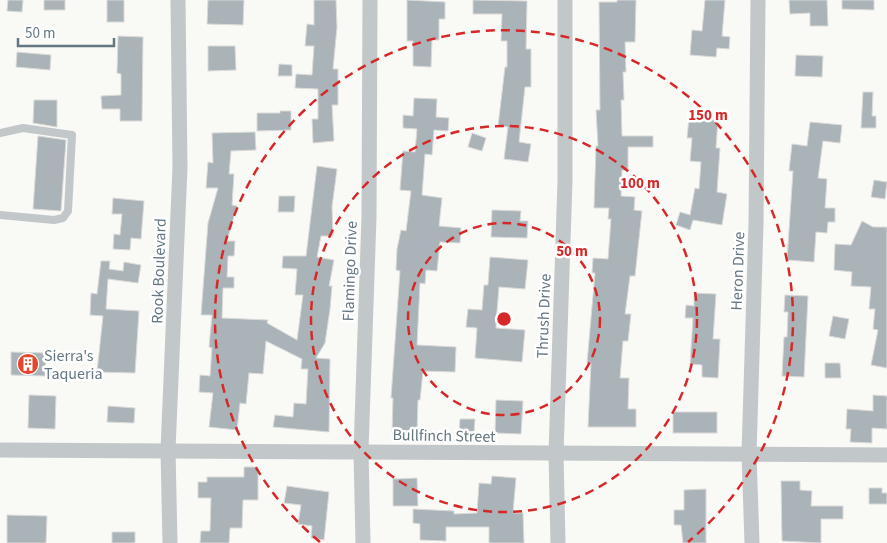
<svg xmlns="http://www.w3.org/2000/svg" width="887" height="543" viewBox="0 0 887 543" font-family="'Source Sans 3',sans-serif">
  <rect width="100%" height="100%" fill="#f9f9f6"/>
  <g fill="#a9b3b8" stroke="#dbdad9">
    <path d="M8 0H23L22 12 7 11Z"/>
    <rect x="44" y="0" width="21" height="10"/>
    <rect x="107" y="0" width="17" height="22"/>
    <path d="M208 0H244L243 25 207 24Z"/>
    <path d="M314 0H336L337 27 333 69H338V105H332L334 141 313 143 312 119H318V89L295 88 296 74 312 75 314 46H305L307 24 314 25Z"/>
    <path d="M407 0 445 2V19H439V40H432L431 67 413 66V41H407Z"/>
    <path d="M473 0 527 1 526 49H531V87H525L519 142 531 144 528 162 504 159 508 127 498 126 505 67H507V41H501L502 14H473Z"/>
    <path d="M617 0H636L635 42H625L626 72H623L624 100H621L622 136H653V147H628V171L622 170 621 196 635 197 634 210 642 211 635 276H630L625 314H631L628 341H623L620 378H629L628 409H636V427H588L591 363H587L595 273H592L593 258 608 259 611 219H608L609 208H594L596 146H598L596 110H600L599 2H617Z"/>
    <path d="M705 0H725L722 36 730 37 729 49 717 48 716 57 690 55 692 30 702 31Z"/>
    <path d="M789 0H827L828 26H810V13L790 14Z"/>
    <path d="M842 0H874V10L842 9Z"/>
    <path d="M118 36 143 37 142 121H120V109H102L101 96 121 95V74L117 73Z"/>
    <path d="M208 46H235L236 70 208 71Z"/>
    <path d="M17 52 51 55 50 70 16 67Z"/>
    <path d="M796 55 823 56 822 77 795 76Z"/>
    <path d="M279 64 292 65V76H278Z"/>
    <path d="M863 92H873L872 116H876V128H861Z"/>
    <path d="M414 98 437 99 436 117 449 118 448 131 434 130 432 155 425 154 422 195 442 198 439 226 461 228 460 243 440 242 437 271 426 270 425 284 420 283 417 345 456 347 455 372 423 371 420 400H418L417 433 392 432 393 398H391L400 271 396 270 397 249 401 230 406 231 411 191 400 190 403 151 415 152 417 129 403 128V115L413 116Z"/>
    <path d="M34 100H57V127L33 123Z"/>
    <path d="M280 111H291V130L257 131V113H280Z"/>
    <path d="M689 118 718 119 716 148H720L717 192 727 194 722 225 693 220 690 230 676 225 680 212 690 215 695 188 699 189 701 162 690 161 692 138H687Z"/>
    <path d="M810 122 842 125 840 143 823 141 818 178 827 179 825 208H835V222H828L827 233 816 232 814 262 787 260 793 171H789L792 144 807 146Z"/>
    <path d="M255 132 256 150 231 151 229 174H234L232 205 237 206 227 241H235L234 256H228L227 277H234V288H223L222 318 268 320 267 323 297 340 303 295H295L297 269 282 268 283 256H306L317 166 337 169 332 207 333 236H321L317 257 334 260 329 286H332L330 309 325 343 316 358 330 359 329 432 273 427 275 415 293 417 294 403 306 404 308 369H301L302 359 266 341 263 374 249 373 246 404 240 403 237 430 209 427 213 393 199 392 200 375 210 376 212 348 209 347 212 315H201L208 223 218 188H206L208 162 213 163 212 133Z"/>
    <path d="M472 133 486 138 482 151 468 147Z"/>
    <path d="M38 136 66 140 61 211 33 209Z"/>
    <path d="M874 180 887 182 885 199 871 197Z"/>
    <path d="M279 196H295L294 212H278Z"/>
    <path d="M113 198 144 201 141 239 131 238 130 250 113 249 114 234 120 235 122 214H112Z"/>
    <path d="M492 210 521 211 520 221H528L527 238 491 237Z"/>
    <path d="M862 221 873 227H887V368L871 365 878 330 873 329 875 309H869L871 287 851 286 852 272 834 270 835 244 851 245Z"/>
    <path d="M490 257 528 260 525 289 499 287 497 311 496 328 525 330 522 362 475 358 477 328 466 327 468 309 482 310 484 285H488Z"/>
    <path d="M101 261H110L109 269 123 271 124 262 141 265 138 283 108 279 106 309 139 311 135 373 97 372 103 316 90 315 91 293 97 294Z"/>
    <path d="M694 293 716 294 713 339H720L718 378 702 377V365L690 364 693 318H685L686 305 694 306Z"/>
    <path d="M785 295 808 296 804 377 782 376 784 337H787L788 312H784Z"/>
    <path d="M833 316 849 319 845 339 829 336Z"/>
    <path d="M11 352 46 353 45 376 11 375Z"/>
    <path d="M825 363H840L841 378H825Z"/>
    <path d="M29 395 56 396 55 429 28 428Z"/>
    <path d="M873 395 887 396V429L872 428V443L850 442 851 429H846L847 409 873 411Z"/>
    <path d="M496 400 523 401 521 434 495 433Z"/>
    <path d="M108 406 135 408 134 423 107 422Z"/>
    <rect x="673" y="412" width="44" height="21"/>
    <path d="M460 419H475L474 433H459Z"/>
    <path d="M244 467H258V500H243L242 528H230L229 543H200L201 531H210L211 498H198V482H207V477H244Z"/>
    <path d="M492 476 516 478 513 513H523L524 543H489V527H446V541L420 540V524L413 523V509L454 511V514L477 513 479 483 491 484Z"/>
    <path d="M417 478 418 506H393V479Z"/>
    <path d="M781 481H800V490L812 491 811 506H843V519H821V543L782 541Z"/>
    <path d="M287 486 329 492 324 540 311 538 312 526 298 524 301 505 284 503Z"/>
    <path d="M869 488H882V493H887V504H869Z"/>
    <path d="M706 489V543H683L681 525H674V510H684V490Z"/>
    <path d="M7 515 47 516 46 543H7Z"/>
    <rect x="112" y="532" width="23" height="11"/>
  </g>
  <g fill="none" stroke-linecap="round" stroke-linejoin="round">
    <path stroke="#c2c7ca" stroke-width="8" d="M0 133 23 128 72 135 68 211 63 218 54 220 0 215"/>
    <g stroke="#c2c7ca" stroke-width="15">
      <path d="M0 450 887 455"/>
      <path d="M170 543 168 450 180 167 178 0"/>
      <path d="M363 543 361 451 369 217 370 0"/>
      <path d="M558 543 556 454 565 181V0"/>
      <path d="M752 543 749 454 756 224 758 0"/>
    </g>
  </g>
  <g fill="none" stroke="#d62828" stroke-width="2.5" stroke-dasharray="9 6">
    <circle cx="504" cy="319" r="96"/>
    <circle cx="504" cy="319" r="193"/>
    <path d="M320 542A289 289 0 1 1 688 542"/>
  </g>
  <defs>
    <g id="building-disc" transform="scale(1.125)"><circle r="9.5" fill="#e3462c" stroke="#fff"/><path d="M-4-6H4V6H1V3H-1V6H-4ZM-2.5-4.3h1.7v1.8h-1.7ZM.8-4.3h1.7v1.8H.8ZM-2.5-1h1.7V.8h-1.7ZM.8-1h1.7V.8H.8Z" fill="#fff"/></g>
  </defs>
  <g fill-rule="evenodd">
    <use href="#building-disc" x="28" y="364"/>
  </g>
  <g text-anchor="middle" stroke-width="5" stroke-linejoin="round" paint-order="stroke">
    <g font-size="16" fill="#647781" stroke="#fff">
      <text transform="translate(158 271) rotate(-88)" y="6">Rook Boulevard</text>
      <text transform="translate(349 271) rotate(-88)" y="6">Flamingo Drive</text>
      <text transform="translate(737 271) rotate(-88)" y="6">Heron Drive</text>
      <text transform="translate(543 316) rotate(-88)" y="6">Thrush Drive</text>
      <text transform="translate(444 435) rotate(1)" y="6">Bullfinch Street</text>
    </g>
    <g font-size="16" fill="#647781" stroke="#fff" text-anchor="start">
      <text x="44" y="361">Sierra's<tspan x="44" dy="18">Taqueria</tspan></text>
    </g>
  </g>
  <circle cx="504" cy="319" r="8" fill="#d62828" stroke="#fff" stroke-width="2.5"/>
  <g font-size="15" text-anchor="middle" font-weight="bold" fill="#d62828" stroke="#fff" stroke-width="5" stroke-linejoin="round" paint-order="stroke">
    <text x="708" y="120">150 m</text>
    <text x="640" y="188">100 m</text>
    <text x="572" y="256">50 m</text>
  </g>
  <path d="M18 38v8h96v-8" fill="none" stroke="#647781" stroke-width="2.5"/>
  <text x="25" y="38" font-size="15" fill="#647781" stroke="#ffffff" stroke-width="4" paint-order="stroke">50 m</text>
</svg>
